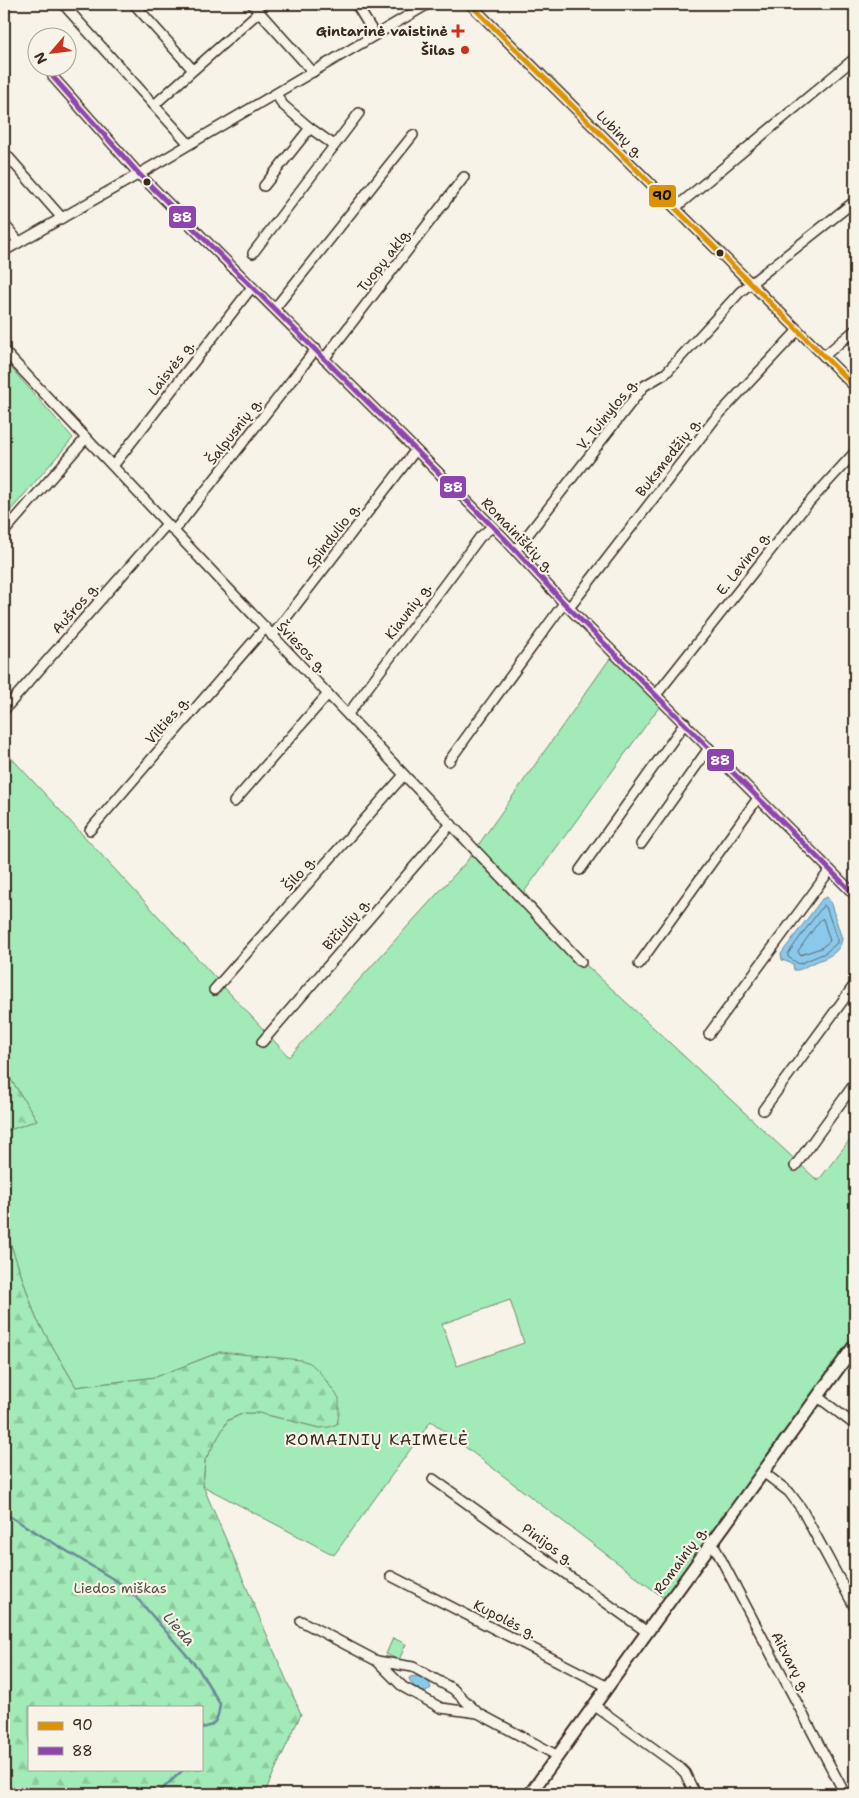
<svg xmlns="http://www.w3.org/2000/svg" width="859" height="1798" viewBox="0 0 859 1798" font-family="'Shantell Sans',sans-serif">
  <defs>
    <pattern id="forest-firs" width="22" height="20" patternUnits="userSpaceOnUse" patternTransform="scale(1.25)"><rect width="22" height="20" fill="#a2eab8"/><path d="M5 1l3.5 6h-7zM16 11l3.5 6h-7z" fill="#8cc99e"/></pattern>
  </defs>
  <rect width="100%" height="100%" fill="#f7f3e8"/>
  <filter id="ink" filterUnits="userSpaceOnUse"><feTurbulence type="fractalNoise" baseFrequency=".02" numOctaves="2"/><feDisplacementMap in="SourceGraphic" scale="10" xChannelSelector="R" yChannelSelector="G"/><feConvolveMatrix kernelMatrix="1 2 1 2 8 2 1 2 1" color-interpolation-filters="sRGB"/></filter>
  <g filter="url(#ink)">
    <g fill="#a2eab8" stroke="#6e8a6b" fill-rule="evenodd">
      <path d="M4 360 73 438 4 518Z"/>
      <path d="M611 657 660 706 524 892 583 962 818 1181 855 1133V1347L669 1602 431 1421 334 1555 203 1486 205 1460 227 1421 244 1413H259L320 1428 220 1352 156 1377 76 1387 36 1318 4 1225V1132L37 1120 8 1075 4 1074V750L289 1057 467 861ZM510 1300 524 1343 457 1366 442 1324Z"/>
      <path d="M393 1638 406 1644 399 1660 386 1654Z"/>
    </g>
    <g fill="url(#forest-firs)" stroke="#6e8a6b" fill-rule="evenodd">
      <path d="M4 1074 8 1075 37 1120 4 1132Z"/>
      <path d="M4 1225 36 1318 76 1387 156 1377 220 1352 301 1360 310 1363 318 1370 339 1398V1414L337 1424 329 1427 320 1428 259 1413H244L228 1420 205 1460 203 1486 301 1714 264 1794H4ZM29 1707H201V1769H29Z"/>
    </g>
    <g fill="#8ac9eb" stroke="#6a8999">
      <path d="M827 897 830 901 842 939C840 954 825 958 813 963 806 965 802 971 794 970L793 964 782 960 781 954 822 899Z"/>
      <path d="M418 1676 429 1682 431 1688 428 1691C419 1694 413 1686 409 1679L410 1677Z"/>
    </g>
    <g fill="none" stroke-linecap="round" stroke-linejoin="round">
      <g stroke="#5b6a70" stroke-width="1">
        <path d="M824 905 826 907 837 939V943L825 953 799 964 788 957V954Z"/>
        <path d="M823 919 830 941 821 948 800 955 798 951 820 920Z"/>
      </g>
      <g stroke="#6a8999" stroke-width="2.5">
        <path d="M4 1513 128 1588 198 1668 220 1704C218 1718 217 1726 201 1728"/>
        <path d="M157 1794 184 1769"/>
      </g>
      <g stroke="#3b2a1e" stroke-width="12">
        <g id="minor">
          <path d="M63 4 189 144"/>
          <path d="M134 4 193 70"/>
          <path d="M252 4 313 72"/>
          <path d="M356 4 375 35"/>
          <path d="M470 4 855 387"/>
          <path d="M53 77 139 174 504 538 564 603 855 895"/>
          <path d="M154 105 259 12"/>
          <path d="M310 128 334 145"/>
          <path d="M4 152 62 218"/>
          <path d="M264 186 310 128 283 105 276 94"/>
          <path d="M675 208 855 58"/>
          <path d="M4 224 19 242"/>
          <path d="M4 251 139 174 428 4"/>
          <path d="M253 253 359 113"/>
          <path d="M275 308 413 135"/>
          <path d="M4 351 581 962"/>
          <path d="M824 356 855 330"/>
          <path d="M324 359 464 177"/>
          <path d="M113 466 252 287"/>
          <path d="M174 531 316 349"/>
          <path d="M4 532 86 438"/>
          <path d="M515 551 644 386 666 373 740 292 855 201"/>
          <path d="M569 608 714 420 798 330"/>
          <path d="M272 636 415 451"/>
          <path d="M656 695 804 508 855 452"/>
          <path d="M4 710 167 524"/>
          <path d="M348 714 480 537 492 527"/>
          <path d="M449 761 564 603"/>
          <path d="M234 802 328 694"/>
          <path d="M90 830 265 628"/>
          <path d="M641 844 709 748"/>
          <path d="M580 870 685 723"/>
          <path d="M639 964 758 798"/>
          <path d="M214 990 404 775"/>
          <path d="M709 1034 830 870"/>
          <path d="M262 1042 451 824"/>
          <path d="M763 1110 855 984"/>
          <path d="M795 1166 855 1083"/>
          <path d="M818 1397 855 1425"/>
          <path d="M763 1472 789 1492 801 1508 855 1608"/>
          <path d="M433 1479 647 1632"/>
          <path d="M712 1542 845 1794"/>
          <path d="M391 1576 608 1687"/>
          <path d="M301 1621 377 1661 403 1687 441 1708 478 1713 558 1756"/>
          <path d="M377 1661 413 1667 453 1689 478 1713"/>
          <path d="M595 1706 678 1766 685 1773 695 1794"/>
        </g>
      </g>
      <g stroke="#3b2a1e" stroke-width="15">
        <path id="major" d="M530 1794 855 1345"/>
      </g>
      <use href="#minor" stroke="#f7f3e8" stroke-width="9"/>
      <use href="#major" stroke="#f7f3e8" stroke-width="11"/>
      <g stroke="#f7f3e8" stroke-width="9">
        <path id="bus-1" d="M470 4 855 387"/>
      </g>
      <g stroke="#f7f3e8" stroke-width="9">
        <path id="bus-2" d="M53 77 139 174 504 538 564 603 855 895"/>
      </g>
      <use href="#bus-1" stroke="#db9304" stroke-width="5"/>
      <use href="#bus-2" stroke="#8e44ad" stroke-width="5"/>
    </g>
  </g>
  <g fill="#c8321e" stroke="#f7f3e8" stroke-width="2">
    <path d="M455.5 23.5h5v5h5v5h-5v5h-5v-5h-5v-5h5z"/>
    <circle cx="465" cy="50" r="5"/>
  </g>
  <g fill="#3b2a1e" stroke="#f7f3e8" stroke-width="2">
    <circle cx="147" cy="182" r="4.5"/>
    <circle cx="720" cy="253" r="4.5"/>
  </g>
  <g text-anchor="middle" stroke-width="4.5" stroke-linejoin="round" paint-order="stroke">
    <g font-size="14" font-weight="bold" fill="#3b2a1e" stroke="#f7f3e8" text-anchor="end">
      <text x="448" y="36">Gintarinė vaistinė</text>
      <text x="455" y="55">Šilas</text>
    </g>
    <g font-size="14" fill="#3b2a1e" stroke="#f7f3e8">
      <text transform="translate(620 134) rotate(45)" y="5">Lubinų g.</text>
      <text transform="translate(384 260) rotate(-52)" y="5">Tuopų aklg.</text>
      <text transform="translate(171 368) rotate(-52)" y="5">Laisvės g.</text>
      <text transform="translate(607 414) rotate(-51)" y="5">V. Tuinylos g.</text>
      <text transform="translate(234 431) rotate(-52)" y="5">Šalpusnių g.</text>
      <text transform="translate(668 457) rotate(-52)" y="5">Buksmedžių g.</text>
      <text transform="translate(333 535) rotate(-52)" y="5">Spindulio g.</text>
      <text transform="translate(518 535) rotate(46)" y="5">Romainiškių g.</text>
      <text transform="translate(743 563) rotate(-52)" y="5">E. Levino g.</text>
      <text transform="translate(75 608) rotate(-49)" y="5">Aušros g.</text>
      <text transform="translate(408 611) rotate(-53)" y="5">Kiaunių g.</text>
      <text transform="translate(302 647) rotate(46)" y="5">Šviesos g.</text>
      <text transform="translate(167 720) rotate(-49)" y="5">Vilties g.</text>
      <text transform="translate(299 873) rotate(-49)" y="5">Šilo g.</text>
      <text transform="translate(346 924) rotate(-49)" y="5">Bičiulių g.</text>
      <text transform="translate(548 1544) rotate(36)" y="5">Pinijos g.</text>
      <text transform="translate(680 1560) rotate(-54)" y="5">Romainių g.</text>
      <text transform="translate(505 1619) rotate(27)" y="5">Kupolės g.</text>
      <text transform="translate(791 1662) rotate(62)" y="5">Aitvarų g.</text>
    </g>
    <g font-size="14" fill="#50503d" stroke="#f7f3e8">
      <text x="120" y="1593">Liedos miškas</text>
    </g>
    <g font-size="15" font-style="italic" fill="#4f5251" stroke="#f7f3e8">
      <text transform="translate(179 1629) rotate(49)" y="5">Lieda</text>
    </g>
    <g font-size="16" letter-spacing="1" fill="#3b2a1e" stroke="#f7f3e8">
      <text x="377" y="1445">ROMAINIŲ KAIMELĖ</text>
    </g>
  </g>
  <g stroke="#f7f3e8" stroke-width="2">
    <rect x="648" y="184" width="29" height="24" rx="5" fill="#db9304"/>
    <rect x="168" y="205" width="29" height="24" rx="5" fill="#8e44ad"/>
    <rect x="439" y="475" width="28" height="24" rx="5" fill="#8e44ad"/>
    <rect x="706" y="748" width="29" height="24" rx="5" fill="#8e44ad"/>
  </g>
  <g font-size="14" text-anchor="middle" font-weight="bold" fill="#fff">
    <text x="182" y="222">88</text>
    <text x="453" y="492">88</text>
    <text x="720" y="765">88</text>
  </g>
  <g font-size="14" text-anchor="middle" font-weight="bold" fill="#111">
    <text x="662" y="200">90</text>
  </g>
  <rect width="859" height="1798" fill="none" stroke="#f7f3e8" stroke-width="20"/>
  <rect x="10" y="10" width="839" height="1778" fill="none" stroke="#3b2a1e" stroke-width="2" filter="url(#ink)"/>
  <rect x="28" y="1706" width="175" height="65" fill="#f7f3e8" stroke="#aca397"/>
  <rect x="38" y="1722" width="25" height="8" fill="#db9304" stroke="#aca397"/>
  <text x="72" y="1730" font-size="15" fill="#3b2a1e">90</text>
  <rect x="38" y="1747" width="25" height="8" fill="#8e44ad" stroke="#aca397"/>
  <text x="72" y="1756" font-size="15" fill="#3b2a1e">88</text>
  <g transform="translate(52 52) rotate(242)"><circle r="24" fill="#f7f3e8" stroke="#aca397"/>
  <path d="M0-4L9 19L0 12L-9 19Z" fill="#c8321e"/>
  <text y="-8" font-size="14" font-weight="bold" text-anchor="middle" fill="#3b2a1e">N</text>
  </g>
</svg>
